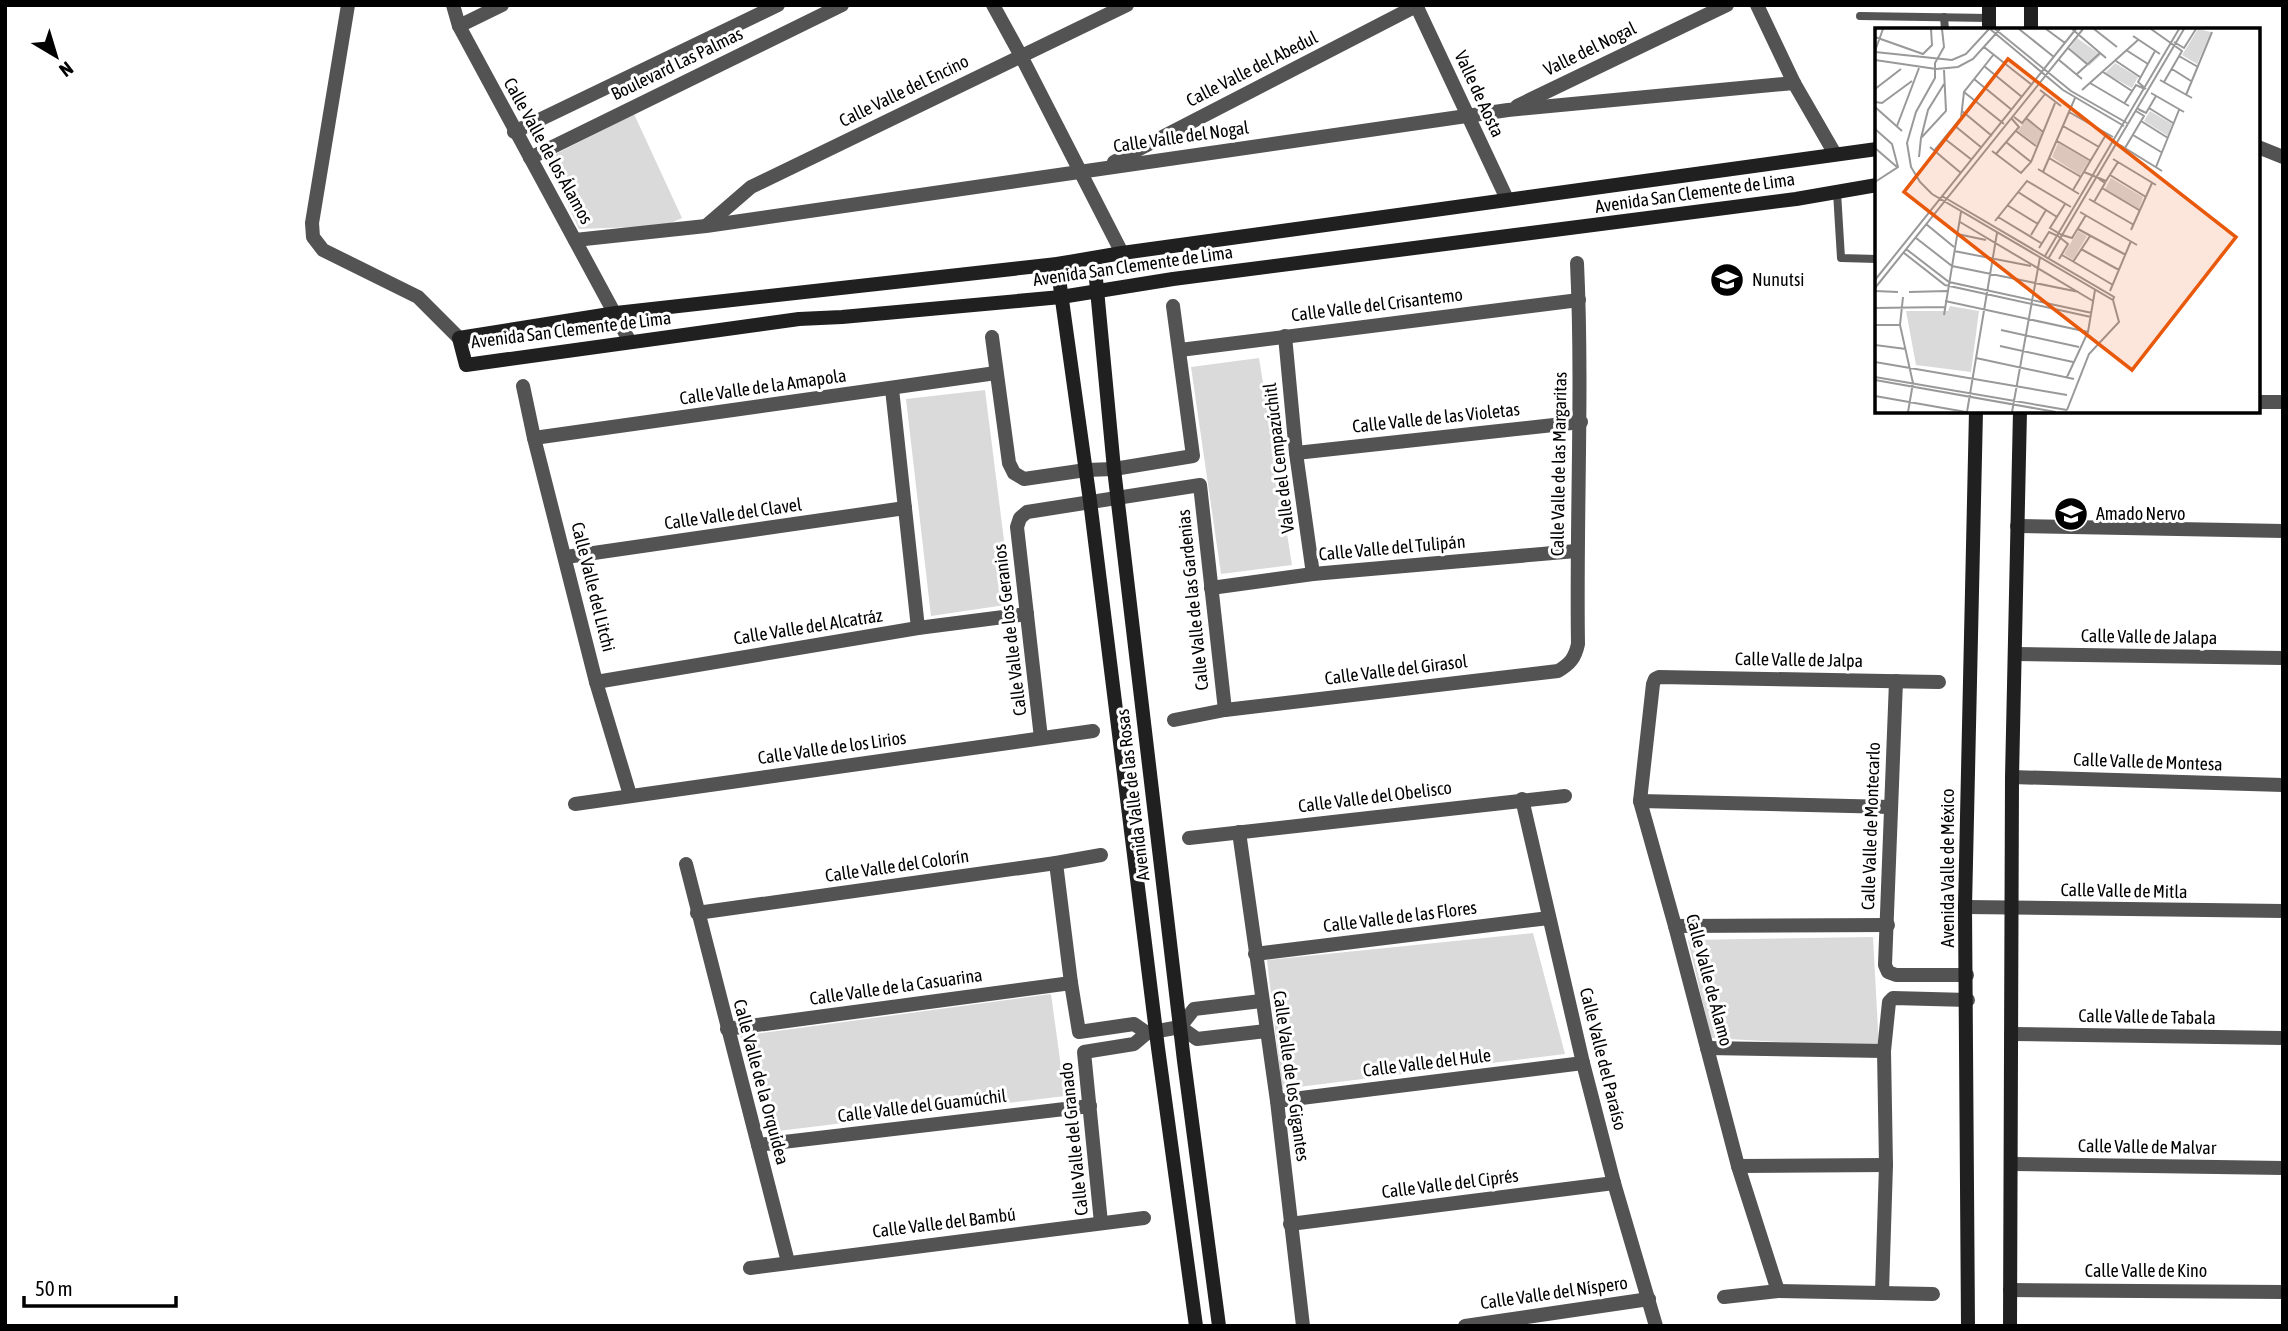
<svg xmlns="http://www.w3.org/2000/svg" width="2288" height="1331" viewBox="0 0 2288 1331" font-family="'Asap Condensed',sans-serif">
  <rect width="100%" height="100%" fill="#fff"/>
  <g fill="#dadada">
    <path d="M634 114 682 218 664 226 579 229 546 159Z"/>
    <path d="M1259 358 1292 565 1221 574 1191 367Z"/>
    <path d="M985 390 1012 604 931 616 906 399Z"/>
    <path d="M1533 933 1565 1054 1282 1089 1267 960Z"/>
    <path d="M1873 937 1879 1048 1711 1038 1688 940Z"/>
    <path d="M1051 994 1065 1096 770 1132 740 1036Z"/>
  </g>
  <g fill="none" stroke-linecap="round" stroke-linejoin="round">
    <g stroke="#535353" stroke-width="8">
      <path d="M1860 16 1989 18"/>
      <path d="M1944 17 1945 30"/>
      <path d="M1837 192 1841 258 1877 259"/>
    </g>
    <g stroke="#535353" stroke-width="14">
      <path d="M348 5 312 223 313 237 323 250 418 297 459 338"/>
      <path d="M453 5 459 26 630 342"/>
      <path d="M993 5 1021 56 1122 253"/>
      <path d="M1416 5 1507 199"/>
      <path d="M1757 5 1794 83 1835 154"/>
      <path d="M459 26 502 5"/>
      <path d="M1517 106 1727 5"/>
      <path d="M514 132 778 5"/>
      <path d="M2258 147 2283 157"/>
      <path d="M530 158 842 5"/>
      <path d="M1114 162 1418 5"/>
      <path d="M707 225 751 187 1127 5"/>
      <path d="M575 240 706 226 1508 110 1794 83"/>
      <path d="M1285 336 1296 453 1313 574"/>
      <path d="M992 337 1009 463 1014 473 1024 479 1086 470 1114 469 1193 456 1173 306"/>
      <path d="M1180 350 1579 300"/>
      <path d="M523 386 534 438 596 682 630 795"/>
      <path d="M892 389 918 628"/>
      <path d="M2258 402H2283"/>
      <path d="M534 438 996 373"/>
      <path d="M1296 453 1581 422"/>
      <path d="M2017 526 2283 531"/>
      <path d="M566 557 905 508"/>
      <path d="M1211 588 1313 574 1576 551"/>
      <path d="M2015 654 2283 658"/>
      <path d="M1896 681 1885 965 1888 972 1896 975H1967"/>
      <path d="M596 682 918 628 1027 614"/>
      <path d="M1174 720 1225 710 1558 671C1570 664 1575 658 1578 644 1576 517 1583 391 1577 263"/>
      <path d="M1041 738 1017 527 1020 518 1027 512 1200 485 1225 710"/>
      <path d="M2012 777 2283 785"/>
      <path d="M1522 799 1583 1063 1614 1183 1656 1326"/>
      <path d="M1640 801 1891 807"/>
      <path d="M575 804 1093 731"/>
      <path d="M1239 832 1277 1101 1303 1326"/>
      <path d="M1189 838 1565 796"/>
      <path d="M1056 863 1071 983 1079 1032 1134 1024 1147 1033"/>
      <path d="M686 864 788 1262"/>
      <path d="M1965 907 2283 911"/>
      <path d="M697 913 1056 863 1101 855"/>
      <path d="M1675 926 1888 925"/>
      <path d="M1255 954 1549 918"/>
      <path d="M1180 1027 1197 1039 1266 1031"/>
      <path d="M1180 1027 1194 1009 1261 1001"/>
      <path d="M727 1029 1071 983"/>
      <path d="M2011 1034 2283 1038"/>
      <path d="M1707 1048 1884 1051"/>
      <path d="M1277 1101 1583 1063"/>
      <path d="M758 1145 1090 1106"/>
      <path d="M2011 1164 2283 1168"/>
      <path d="M1738 1166 1886 1165"/>
      <path d="M1101 1223 1084 1052 1134 1044 1147 1033 1180 1027"/>
      <path d="M1290 1224 1614 1183"/>
      <path d="M750 1268 1144 1218"/>
      <path d="M2010 1290 2283 1292"/>
      <path d="M1778 1291 1738 1166 1675 926 1640 801 1653 684 1655 679 1659 677 1939 682"/>
      <path d="M1882 1292 1886 1165 1884 1051 1889 1002 1893 998 1968 1000"/>
      <path d="M1724 1297 1778 1291 1933 1294"/>
      <path d="M1465 1326 1649 1299"/>
    </g>
    <g stroke="#202020" stroke-width="14">
      <path d="M2031 5V30"/>
      <path d="M1989 30V5"/>
      <path d="M1877 149 1122 253 1057 264 616 313 459 338 466 365 799 319 842 317 1061 297 1173 279 1796 199 1877 185"/>
      <path d="M1094 258 1114 469 1184 1061 1219 1326"/>
      <path d="M1057 264 1090 501 1158 1048 1196 1326"/>
      <path d="M1968 1326 1965 907 1976 411"/>
      <path d="M2010 1326 2012 777 2020 411"/>
    </g>
  </g>
  <defs>
    <g id="school-disc" transform="scale(1.75)"><circle r="9.5" fill="#000" stroke="#fff"/><path d="M0-5L7-2L0 1L-7-2ZM-4 1L0 2.5L4 1V4Q0 6-4 4Z" fill="#fff"/></g>
  </defs>
  <g fill-rule="evenodd">
    <use href="#school-disc" x="1727" y="280"/>
    <use href="#school-disc" x="2071" y="514"/>
  </g>
  <g text-anchor="middle" stroke-width="6" stroke-linejoin="round" paint-order="stroke">
    <g font-size="18" fill="#000" stroke="#fff">
      <text transform="translate(1590 49) rotate(-26)" y="6">Valle del Nogal</text>
      <text transform="translate(677 64) rotate(-26)" y="6">Boulevard Las Palmas</text>
      <text transform="translate(1252 69) rotate(-27)" y="6">Calle Valle del Abedul</text>
      <text transform="translate(904 91) rotate(-26)" y="6">Calle Valle del Encino</text>
      <text transform="translate(1479 94) rotate(65)" y="6">Valle de Aosta</text>
      <text transform="translate(1181 137) rotate(-8)" y="6">Calle Valle del Nogal</text>
      <text transform="translate(548 151) rotate(61)" y="6">Calle Valle de los Álamos</text>
      <text transform="translate(1695 193) rotate(-8)" y="6">Avenida San Clemente de Lima</text>
      <text transform="translate(1133 266) rotate(-8)" y="6">Avenida San Clemente de Lima</text>
      <text transform="translate(1377 305) rotate(-7)" y="6">Calle Valle del Crisantemo</text>
      <text transform="translate(571 330) rotate(-7)" y="6">Avenida San Clemente de Lima</text>
      <text transform="translate(763 387) rotate(-8)" y="6">Calle Valle de la Amapola</text>
      <text transform="translate(1436 418) rotate(-6)" y="6">Calle Valle de las Violetas</text>
      <text transform="translate(1279 458) rotate(-97)" y="6">Valle del Cempazúchitl</text>
      <text transform="translate(1559 464) rotate(-89)" y="6">Calle Valle de las Margaritas</text>
      <text transform="translate(733 514) rotate(-8)" y="6">Calle Valle del Clavel</text>
      <text transform="translate(1392 548) rotate(-5)" y="6">Calle Valle del Tulipán</text>
      <text transform="translate(593 587) rotate(76)" y="6">Calle Valle del Litchi</text>
      <text transform="translate(1193 600) rotate(-96)" y="6">Calle Valle de las Gardenias</text>
      <text transform="translate(808 627) rotate(-9)" y="6">Calle Valle del Alcatráz</text>
      <text transform="translate(1010 630) rotate(-97)" y="6">Calle Valle de los Geranios</text>
      <text transform="translate(2149 637) rotate(1)" y="6">Calle Valle de Jalapa</text>
      <text transform="translate(1799 660) rotate(1)" y="6">Calle Valle de Jalpa</text>
      <text transform="translate(1396 670) rotate(-7)" y="6">Calle Valle del Girasol</text>
      <text transform="translate(832 748) rotate(-8)" y="6">Calle Valle de los Lirios</text>
      <text transform="translate(2148 762) rotate(2)" y="6">Calle Valle de Montesa</text>
      <text transform="translate(1133 795) rotate(-97)" y="6">Avenida Valle de las Rosas</text>
      <text transform="translate(1375 797) rotate(-7)" y="6">Calle Valle del Obelisco</text>
      <text transform="translate(1871 826) rotate(-88)" y="6">Calle Valle de Montecarlo</text>
      <text transform="translate(897 866) rotate(-8)" y="6">Calle Valle del Colorín</text>
      <text transform="translate(1948 868) rotate(-90)" y="6">Avenida Valle de México</text>
      <text transform="translate(2124 891) rotate(1)" y="6">Calle Valle de Mitla</text>
      <text transform="translate(1400 917) rotate(-7)" y="6">Calle Valle de las Flores</text>
      <text transform="translate(1709 980) rotate(75)" y="6">Calle Valle de Álamo</text>
      <text transform="translate(896 987) rotate(-8)" y="6">Calle Valle de la Casuarina</text>
      <text transform="translate(2147 1017) rotate(1)" y="6">Calle Valle de Tabala</text>
      <text transform="translate(1603 1059) rotate(76)" y="6">Calle Valle del Paraíso</text>
      <text transform="translate(1427 1063) rotate(-7)" y="6">Calle Valle del Hule</text>
      <text transform="translate(1291 1076) rotate(82)" y="6">Calle Valle de los Gigantes</text>
      <text transform="translate(761 1082) rotate(75)" y="6">Calle Valle de la Orquídea</text>
      <text transform="translate(922 1106) rotate(-7)" y="6">Calle Valle del Guamúchil</text>
      <text transform="translate(1074 1139) rotate(-96)" y="6">Calle Valle del Granado</text>
      <text transform="translate(2147 1147) rotate(1)" y="6">Calle Valle de Malvar</text>
      <text transform="translate(1450 1184) rotate(-7)" y="6">Calle Valle del Ciprés</text>
      <text transform="translate(944 1223) rotate(-7)" y="6">Calle Valle del Bambú</text>
      <text x="2146" y="1277">Calle Valle de Kino</text>
      <text transform="translate(1554 1293) rotate(-8)" y="6">Calle Valle del Níspero</text>
    </g>
    <g font-size="18" fill="#000" stroke="#fff" text-anchor="start">
      <text x="1752" y="286">Nunutsi</text>
      <text x="2096" y="520">Amado Nervo</text>
    </g>
  </g>
  <g transform="translate(1875 28)">
    <rect width="385" height="385" fill="#fff"/>
    <path d="M323 1 336 4 322 36 307 27ZM202 10 226 27 214 38 195 20ZM240 35 263 49 257 60 230 45ZM275 83 297 96 293 108 269 93ZM151 91 167 105 162 117 143 103ZM183 115 214 133 205 147 177 129ZM236 150 268 169 264 181 230 161ZM203 203 212 208 198 232 189 226ZM75 278 104 283 96 344 41 337 31 283H73Z" fill="#dadada"/>
    <path fill="none" stroke="#999" stroke-width="2" d="M115 1 188 62 249 98M120 1 196 63 252 95M144 1 179 29M171 1 190 15M197 1 231 30M219 1 242 19M276 1 307 23 289 54M258 8 285 26M0 9 48 26 57 17 56 1M299 14 309 20 321 1M109 19 157 57M193 20 212 36M251 22 273 36M0 23 8 1M0 24 77 32 91 26 114 1M304 28 323 39M0 32 61 41 83 39 98 31 125 1M184 32 207 51M241 33 265 49M109 38 147 69M297 41 316 53M228 44 257 63M202 46 225 25M99 51 137 82M285 52 317 70M215 55 254 78M0 61 26 41M271 61 263 54 280 23M165 62 186 78M207 62 263 12M89 64 129 96M276 65 309 84M311 67 337 4M0 74 7 75 37 53M249 76 261 57 270 61M0 79 27 103M274 80 298 95M263 81 271 85 281 68M87 83 117 108M194 84 238 109M139 89 147 95 170 66M151 90 168 104M266 93 293 110M22 98 44 40M80 98 107 120M188 98 224 119M0 101 17 116 23 139 0 154M141 103 161 118M258 107 286 124M46 110 53 82 69 56M70 111 97 132M182 113 216 133M131 114 156 134M245 117 287 143M55 119 86 145M0 120 22 139M250 120 269 88 261 83M59 123 86 90 89 64 119 26M117 123 146 145 156 134 180 75M121 126 144 99 137 91M44 129 46 110 71 83 69 42M174 130 206 149M238 131 281 157M281 139 304 82M163 141 204 166M168 144 200 70M209 144 231 153 243 134M235 147 271 169M227 160 264 182M198 162 232 105M143 164 182 189M67 168 239 269 238 272 57 166 45 154 36 139 32 115 41 84 60 50V35L69 19 67 1M214 171 259 197M219 174 230 155 224 151M190 176 175 200 187 207 197 210 211 187M132 177 163 196M205 184 262 217M123 189 166 215M120 193 152 153 196 179M85 194 218 273M51 196 79 219M203 201 251 227M256 202 277 155M82 206 111 212M156 207 171 182M41 210 77 238 204 264M164 220 174 204 183 208 193 216 184 231M31 221 74 254 217 285M206 221 244 242M79 223 156 238M29 225 70 257 216 289M187 227 238 257M170 228 304 1M173 231 309 1M198 234 215 208M0 252 201 1M0 260 208 1M0 263 23 264M235 263 256 213M34 264 72 263M28 269 25 297 38 355 33 384M70 273 213 304M0 280 70 279M69 287 86 184M0 297H25M126 302 204 319M0 317 31 321M125 318 198 334M101 330 199 351M0 334 192 367M0 349 192 382M192 349 213 304 220 262M0 352 181 384M0 368 91 384M192 382 214 326 244 294 238 272M92 384 122 205M137 384 165 229"/>
    <path fill="#e8590c" fill-opacity="0.15" stroke="#e8590c" stroke-width="3.5" d="M133 31 361 209 257 342 29 164Z"/>
    <rect width="385" height="385" fill="none" stroke="#000" stroke-width="3.5"/>
  </g>
  <rect width="2288" height="1331" fill="none" stroke="#000000" stroke-width="14"/>
  <g transform="translate(56 56) rotate(142)" stroke="#ffffff" stroke-width="5" paint-order="stroke">
  <path d="M0-5L12 26L0 18L-12 26Z" fill="#000000"/>
  <text y="-10" font-size="19" font-weight="bold" text-anchor="middle" fill="#000000">N</text>
  </g>
  <path d="M24 1296v10h152v-10" fill="none" stroke="#000000" stroke-width="3.5"/>
  <text x="35" y="1296" font-size="21" fill="#000000" stroke="#ffffff" stroke-width="5" paint-order="stroke">50 m</text>
</svg>
